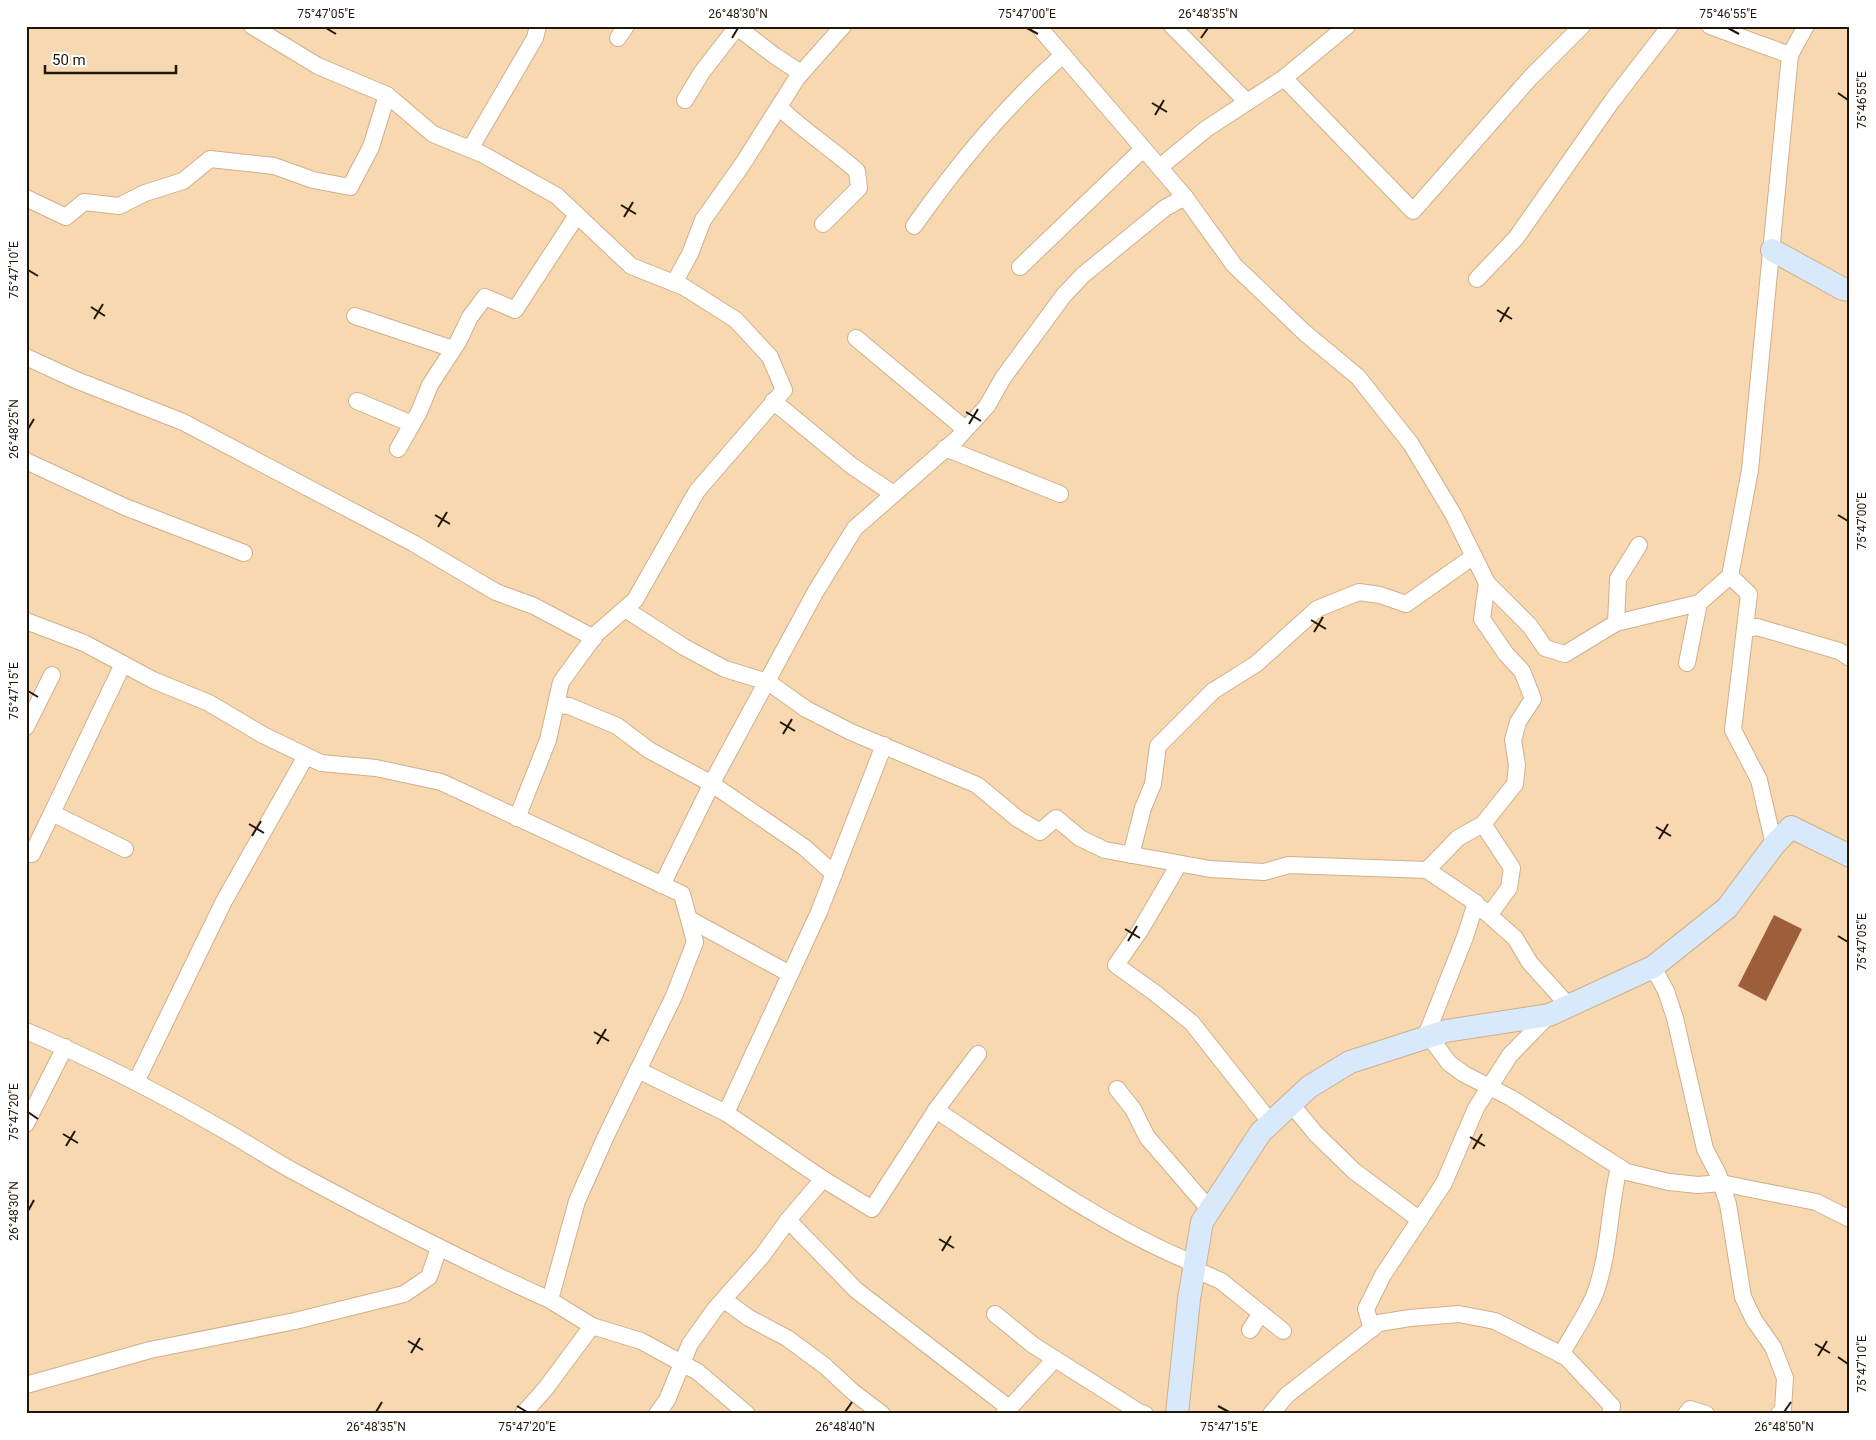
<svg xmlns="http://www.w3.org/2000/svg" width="1876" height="1440" viewBox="0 0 1876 1440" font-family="Roboto,sans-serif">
  <rect width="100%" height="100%" fill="#f8d8b1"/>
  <path fill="#9c5f39" d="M1774 915 1802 929 1766 1001 1738 986Z"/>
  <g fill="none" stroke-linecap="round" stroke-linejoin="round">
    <g stroke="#d0b08b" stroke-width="18">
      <g id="street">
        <path d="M252 26 318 66 387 95"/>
        <path d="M1172 26 1247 102"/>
        <path d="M1347 26 1284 78 1413 211 1530 78 1582 26"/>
        <path d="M1710 26 1790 55"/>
        <path d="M618 38 626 26"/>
        <path d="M685 100 702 72 737 27 775 56 801 73"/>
        <path d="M780 108C804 131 832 149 857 171L859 188 823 224"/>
        <path d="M470 149 535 38 538 26"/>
        <path d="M1160 167 1206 129 1284 78"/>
        <path d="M1185 197 1234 265 1305 333 1358 377 1411 444 1453 514 1487 583 1530 626 1545 648 1565 654 1616 623 1699 603"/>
        <path d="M26 198 66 217 84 202 119 206 145 193 183 181 210 159 274 166 313 180 350 187 371 147 387 95 433 134 482 154 557 196 631 266 684 287 736 320 770 357 784 390 697 491 635 600 596 634 561 682 548 740 517 818"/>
        <path d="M914 226C957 165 1006 105 1063 55"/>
        <path d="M1020 267 1143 149"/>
        <path d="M1477 279 1516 238 1612 101 1670 26"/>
        <path d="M674 283 690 254 703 220 742 165 797 78 843 26"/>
        <path d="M355 316 453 349"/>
        <path d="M856 338 965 429"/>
        <path d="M26 357 76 380 183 422 413 543 496 592 534 606 594 638"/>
        <path d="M357 401 412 424"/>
        <path d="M773 401 852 466 892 493"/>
        <path d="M945 448 1060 494"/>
        <path d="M398 449 419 412 430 385 458 342 470 317 485 297 515 310 577 215"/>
        <path d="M26 461 125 507 244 553"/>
        <path d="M1487 583 1482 619 1506 654 1522 671 1533 699 1518 722 1513 740 1517 765 1515 784 1483 824 1512 868 1509 888 1490 914"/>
        <path d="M625 609 684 647 725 669 768 682 806 709 851 732 977 785 1018 819 1040 832 1056 818 1080 838 1105 850 1210 869 1264 872 1289 865 1427 870 1476 903 1465 937 1425 1038"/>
        <path d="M26 621 84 643 153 680 209 703 263 735 321 763 376 768 441 782 682 894 695 942 674 996 606 1136 577 1201 550 1300 592 1326"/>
        <path d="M1616 623 1618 579 1639 545"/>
        <path d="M1745 629 1757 627 1839 651 1850 658"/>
        <path d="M1687 663 1699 603 1730 576"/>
        <path d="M123 664 52 813 125 849"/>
        <path d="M556 705 569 706 617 726 649 750 712 784 804 847 834 874"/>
        <path d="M26 727 52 675"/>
        <path d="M1774 845 1759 780 1733 730 1749 594 1730 576 1750 470 1790 55 1806 26"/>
        <path d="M32 854 52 813"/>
        <path d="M1131 855 1143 808 1153 784 1158 746 1213 691 1256 664 1317 609 1359 592 1380 595 1406 604 1474 556"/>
        <path d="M1179 864 1141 929 1116 965 1155 993 1192 1023 1271 1123"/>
        <path d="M1427 870 1458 838 1483 824"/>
        <path d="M662 885 715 777 816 591 855 528 958 438 987 406 1003 378 1064 295 1083 275 1165 208 1185 197 1038 26"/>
        <path d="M1481 908 1515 938 1530 963 1569 1006"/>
        <path d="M689 919 790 974"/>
        <path d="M1653 967 1666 991 1675 1018 1705 1149 1718 1174 1728 1204 1743 1297 1754 1320 1773 1347 1785 1378 1783 1409 1779 1414"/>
        <path d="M26 1031C96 1060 163 1095 229 1133 250 1145 271 1159 293 1171 378 1217 463 1261 550 1300"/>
        <path d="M1429 1036 1449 1063 1464 1074 1511 1098 1627 1172 1669 1182 1698 1185 1721 1183 1816 1202 1850 1219"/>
        <path d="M638 1070 726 1113 819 912 884 745"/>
        <path d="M136 1082 224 901 306 756"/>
        <path d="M1117 1089 1133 1109 1147 1137 1210 1210"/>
        <path d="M1291 1104 1316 1134 1354 1171 1420 1220"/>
        <path d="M936 1110C1019 1165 1102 1226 1195 1264"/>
        <path d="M726 1113 823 1179 872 1209 936 1110 978 1054"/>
        <path d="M26 1124 65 1047"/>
        <path d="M823 1179 788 1220 856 1290 1009 1408"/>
        <path d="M1194 1269 1221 1281 1283 1331"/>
        <path d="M724 1300 749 1318 787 1338 825 1366 853 1392 882 1414"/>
        <path d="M995 1314 1033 1345 1139 1412 1145 1414"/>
        <path d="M1372 1329 1366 1309 1383 1275 1444 1183 1476 1108 1510 1055 1549 1015"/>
        <path d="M1250 1330 1261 1313"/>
        <path d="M1561 1355C1572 1334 1588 1313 1596 1291 1610 1250 1609 1208 1619 1167"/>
        <path d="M26 1385 150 1350 295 1321 404 1294 429 1277 439 1248"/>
        <path d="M523 1414 546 1388 592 1326 641 1341 698 1372 747 1414"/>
        <path d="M657 1414 667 1400 690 1344 715 1309 762 1256 788 1220"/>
        <path d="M1004 1414 1055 1359"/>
        <path d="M1271 1414 1287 1395 1379 1323 1410 1318 1459 1314 1495 1321 1566 1357 1612 1406 1610 1414"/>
        <path d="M1686 1414 1690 1409 1706 1414"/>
      </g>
    </g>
    <g stroke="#d0b08b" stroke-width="24">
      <g id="secondary">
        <path d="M1772 250 1843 289 1850 290"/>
        <path d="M1177 1414 1189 1299 1202 1222 1261 1132 1309 1087 1350 1062 1446 1031 1549 1015 1653 967 1727 908 1774 845 1791 827 1850 856"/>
      </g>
    </g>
    <use href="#street" stroke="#fff" stroke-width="16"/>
    <use href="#secondary" stroke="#d8e9fc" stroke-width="22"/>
  </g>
  <path fill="none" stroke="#221608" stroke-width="2" d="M326 28 336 34M1027 28 1038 34M1728 28 1739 34M732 38 738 28M1201 38 1208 28M1838 93 1848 100M1152 103 1167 112M1155 115 1164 100M621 205 636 214M624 217 633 202M28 270 38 276M91 307 105 316M1497 310 1512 319M94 319 103 304M1500 322 1509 307M966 412 981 421M969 424 978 409M28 429 34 419M435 515 450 524M1838 515 1848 521M438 527 447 512M1311 620 1326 629M1314 632 1323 617M28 691 38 697M780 722 795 731M783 734 792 719M249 824 264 833M1656 827 1671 836M252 836 261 821M1659 839 1668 824M1125 929 1140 938M1838 936 1848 942M1128 941 1137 926M594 1032 609 1041M597 1044 606 1029M28 1112 38 1119M63 1134 78 1143M1470 1137 1485 1146M66 1146 75 1131M1473 1149 1482 1134M28 1211 34 1200M939 1239 954 1248M942 1251 951 1236M408 1341 423 1350M1815 1344 1830 1353M411 1353 420 1338M1818 1356 1827 1341M1838 1357 1848 1364M517 1406 527 1412M1218 1406 1229 1412M376 1412 382 1402M845 1412 852 1402M1784 1412 1791 1402"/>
  <rect width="1876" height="1440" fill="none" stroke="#ffffff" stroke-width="55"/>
  <path d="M45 65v8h131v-8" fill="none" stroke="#221608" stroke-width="2.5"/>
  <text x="52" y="65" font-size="15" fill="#221608" stroke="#ffffff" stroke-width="4" paint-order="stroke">50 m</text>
  <rect x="28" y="28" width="1820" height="1384" fill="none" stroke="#221608" stroke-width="2"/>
  <g font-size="12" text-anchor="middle" fill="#221608">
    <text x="326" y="18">75°47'05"E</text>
    <text x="738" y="18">26°48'30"N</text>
    <text x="1027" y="18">75°47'00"E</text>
    <text x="1208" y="18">26°48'35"N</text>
    <text x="1728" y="18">75°46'55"E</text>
    <text transform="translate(1862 100) rotate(-90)" y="4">75°46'55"E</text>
    <text transform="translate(14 270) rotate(-90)" y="4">75°47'10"E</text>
    <text transform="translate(14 429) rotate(-90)" y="4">26°48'25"N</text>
    <text transform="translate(1862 521) rotate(-90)" y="4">75°47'00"E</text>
    <text transform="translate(14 691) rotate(-90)" y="4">75°47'15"E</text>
    <text transform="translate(1862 942) rotate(-90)" y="4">75°47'05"E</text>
    <text transform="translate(14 1112) rotate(-90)" y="4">75°47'20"E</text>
    <text transform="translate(14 1211) rotate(-90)" y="4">26°48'30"N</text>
    <text transform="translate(1862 1364) rotate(-90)" y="4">75°47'10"E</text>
    <text x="376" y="1431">26°48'35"N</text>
    <text x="527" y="1431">75°47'20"E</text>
    <text x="845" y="1431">26°48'40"N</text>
    <text x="1229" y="1431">75°47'15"E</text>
    <text x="1784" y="1431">26°48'50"N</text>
  </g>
</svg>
